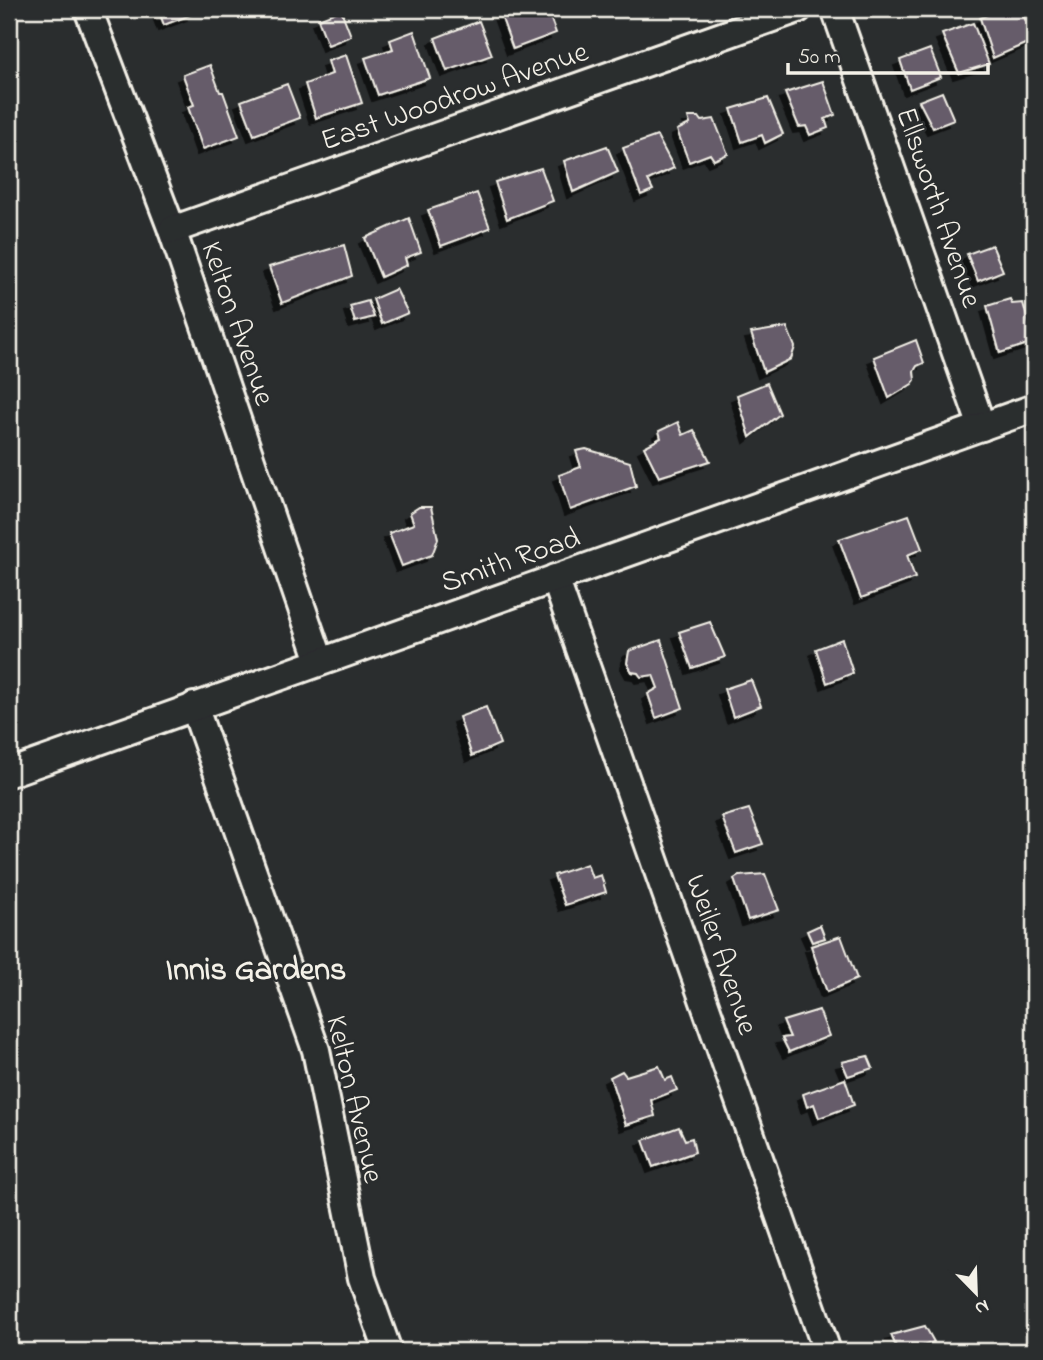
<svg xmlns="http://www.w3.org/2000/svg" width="1043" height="1360" viewBox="0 0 1043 1360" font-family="'Indie Flower',sans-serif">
  <defs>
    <filter id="shadow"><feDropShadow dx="-6" dy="6" stdDeviation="0" flood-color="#0009"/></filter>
  </defs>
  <rect width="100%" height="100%" fill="#2a2d2e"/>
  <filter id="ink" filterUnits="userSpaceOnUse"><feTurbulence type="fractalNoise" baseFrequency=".0143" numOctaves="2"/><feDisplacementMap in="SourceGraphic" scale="14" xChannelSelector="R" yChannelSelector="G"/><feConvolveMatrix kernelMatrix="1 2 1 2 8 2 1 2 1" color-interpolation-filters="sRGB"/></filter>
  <g filter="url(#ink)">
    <g fill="#665b6a" stroke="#f4f1e8" stroke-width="2" filter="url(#shadow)">
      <path d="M153 9H191L193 14 164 25 158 9Z"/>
      <path d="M513 9H547L556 33 513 49 500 13Z"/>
      <path d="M1002 9H1021L1034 40 993 58 980 18Z"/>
      <path d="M341 10 351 36 328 45 318 19Z"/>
      <path d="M479 21 492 55 447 71 435 38Z"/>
      <path d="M973 23 989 64 959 73 942 34Z"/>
      <path d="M414 31 430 78 378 95 365 58 393 49 390 40Z"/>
      <path d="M930 49 941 77 910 89 900 60Z"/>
      <path d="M346 55 362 103 316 118 305 84 332 74 328 61Z"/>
      <path d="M210 65 220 92H223L239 136 203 149 188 107 194 105 183 75Z"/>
      <path d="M823 81 835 115 825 119 828 128 810 135 806 126 799 127 785 93Z"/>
      <path d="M287 84 300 118 254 135 241 101Z"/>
      <path d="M942 92 954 120 933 128 919 101Z"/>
      <path d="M768 98 783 134 765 143 762 135 742 142 731 109Z"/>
      <path d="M688 117H699L702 121 714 119 728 154 714 160 710 154 689 162 677 130 690 124Z"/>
      <path d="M657 136 674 168 648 180 653 190 641 195 623 148Z"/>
      <path d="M607 146 618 172 573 192 564 161Z"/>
      <path d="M541 168 553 201 507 219 495 182Z"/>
      <path d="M477 193 490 228 441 246 428 210Z"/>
      <path d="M409 218 421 252 405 258 407 265 381 277 365 238Z"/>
      <path d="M344 245 352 276 282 303 269 267Z"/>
      <path d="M992 245 1003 271 978 281 967 254Z"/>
      <path d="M396 289 408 313 382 324 373 299Z"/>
      <path d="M1010 299 1012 304 1023 303 1034 342 1000 353 987 306Z"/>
      <path d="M368 301 374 317 355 322 350 306Z"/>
      <path d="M787 327 795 347 791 359 764 372 751 333Z"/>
      <path d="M916 340 924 363 917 366 914 371 915 380 912 384 889 398 874 357Z"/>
      <path d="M767 383 780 414 750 437 737 395Z"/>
      <path d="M678 422 683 435 694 430 710 461 659 477 644 447 661 438 659 431Z"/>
      <path d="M586 449 630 462 636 486 570 510 559 475 581 467 576 451Z"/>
      <path d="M419 507H431L438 539 432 555 402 566 389 533 414 524 410 513Z"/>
      <path d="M909 515 922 549 907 555 915 578 861 598 839 539Z"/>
      <path d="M710 622 725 657 692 668 679 632Z"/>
      <path d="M842 639 853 673 827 683 816 649Z"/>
      <path d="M661 640 683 708 656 718 648 694 658 688 653 675 641 677 638 673 632 672 627 663 629 651Z"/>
      <path d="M751 680 761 706 733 717 724 689Z"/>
      <path d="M486 707 500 744 472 756 459 717Z"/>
      <path d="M749 809 763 844 736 853 722 817Z"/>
      <path d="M587 864 592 878 601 875 606 892 565 905 554 875Z"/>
      <path d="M765 874 779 910 748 920 734 879 739 876Z"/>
      <path d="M820 925 825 938 812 942 807 931Z"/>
      <path d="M841 936 857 979 827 992 811 946Z"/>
      <path d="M819 1010 829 1036 789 1052 782 1038 790 1037 783 1021Z"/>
      <path d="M868 1056 873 1068 848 1076 842 1062Z"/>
      <path d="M659 1066 665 1080 672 1077 677 1090 651 1100 655 1116 626 1125 610 1077 622 1071 626 1076Z"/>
      <path d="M845 1079 854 1105 819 1118 814 1104 807 1107 803 1094Z"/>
      <path d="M679 1127 685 1140 692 1138 695 1152 653 1167 643 1140Z"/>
      <path d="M925 1326 934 1342 909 1351H898L891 1335Z"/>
    </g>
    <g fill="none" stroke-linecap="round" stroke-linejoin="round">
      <g stroke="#f4f1e8" stroke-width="32">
        <g id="minor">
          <path d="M88 9 172 230 320 661"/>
          <path d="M835 9 982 427"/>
          <path d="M172 230 798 9"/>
          <path d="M555 578 827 1351"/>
          <path d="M194 706 316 1050 362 1278 388 1351"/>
          <path d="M9 773 1034 408"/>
        </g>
      </g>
      <use href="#minor" stroke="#2a2d2e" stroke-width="26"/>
    </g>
  </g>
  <g text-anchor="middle" stroke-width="5" stroke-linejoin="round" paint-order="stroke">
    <g font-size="30" fill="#f4f1e8" stroke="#2a2d2e">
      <text transform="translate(454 95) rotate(-19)" y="10">East Woodrow Avenue</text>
      <text transform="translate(940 207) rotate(71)" y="10">Ellsworth Avenue</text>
      <text transform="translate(239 323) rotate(71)" y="10">Kelton Avenue</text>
      <text transform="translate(510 559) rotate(-19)" y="10">Smith Road</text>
      <text transform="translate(723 954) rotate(71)" y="10">Weiler Avenue</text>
      <text transform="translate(356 1099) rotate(77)" y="10">Kelton Avenue</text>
    </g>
    <g font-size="32" font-weight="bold" fill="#f4f1e8" stroke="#2a2d2e">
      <text x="256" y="979">Innis Gardens</text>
    </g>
  </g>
  <rect width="1043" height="1360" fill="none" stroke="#2a2d2e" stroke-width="35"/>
  <rect x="18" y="18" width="1008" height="1325" fill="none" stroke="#f4f1e8" stroke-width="2.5" filter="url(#ink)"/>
  <g transform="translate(976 1293) rotate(157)" stroke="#2a2d2e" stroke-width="5" paint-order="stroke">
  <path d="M0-5L12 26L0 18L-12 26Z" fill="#f4f1e8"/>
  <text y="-10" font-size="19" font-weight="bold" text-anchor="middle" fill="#f4f1e8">N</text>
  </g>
  <path d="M788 63v10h200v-10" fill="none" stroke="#f4f1e8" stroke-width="3.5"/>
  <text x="798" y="63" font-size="21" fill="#f4f1e8" stroke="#2a2d2e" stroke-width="5" paint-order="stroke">50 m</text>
</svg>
